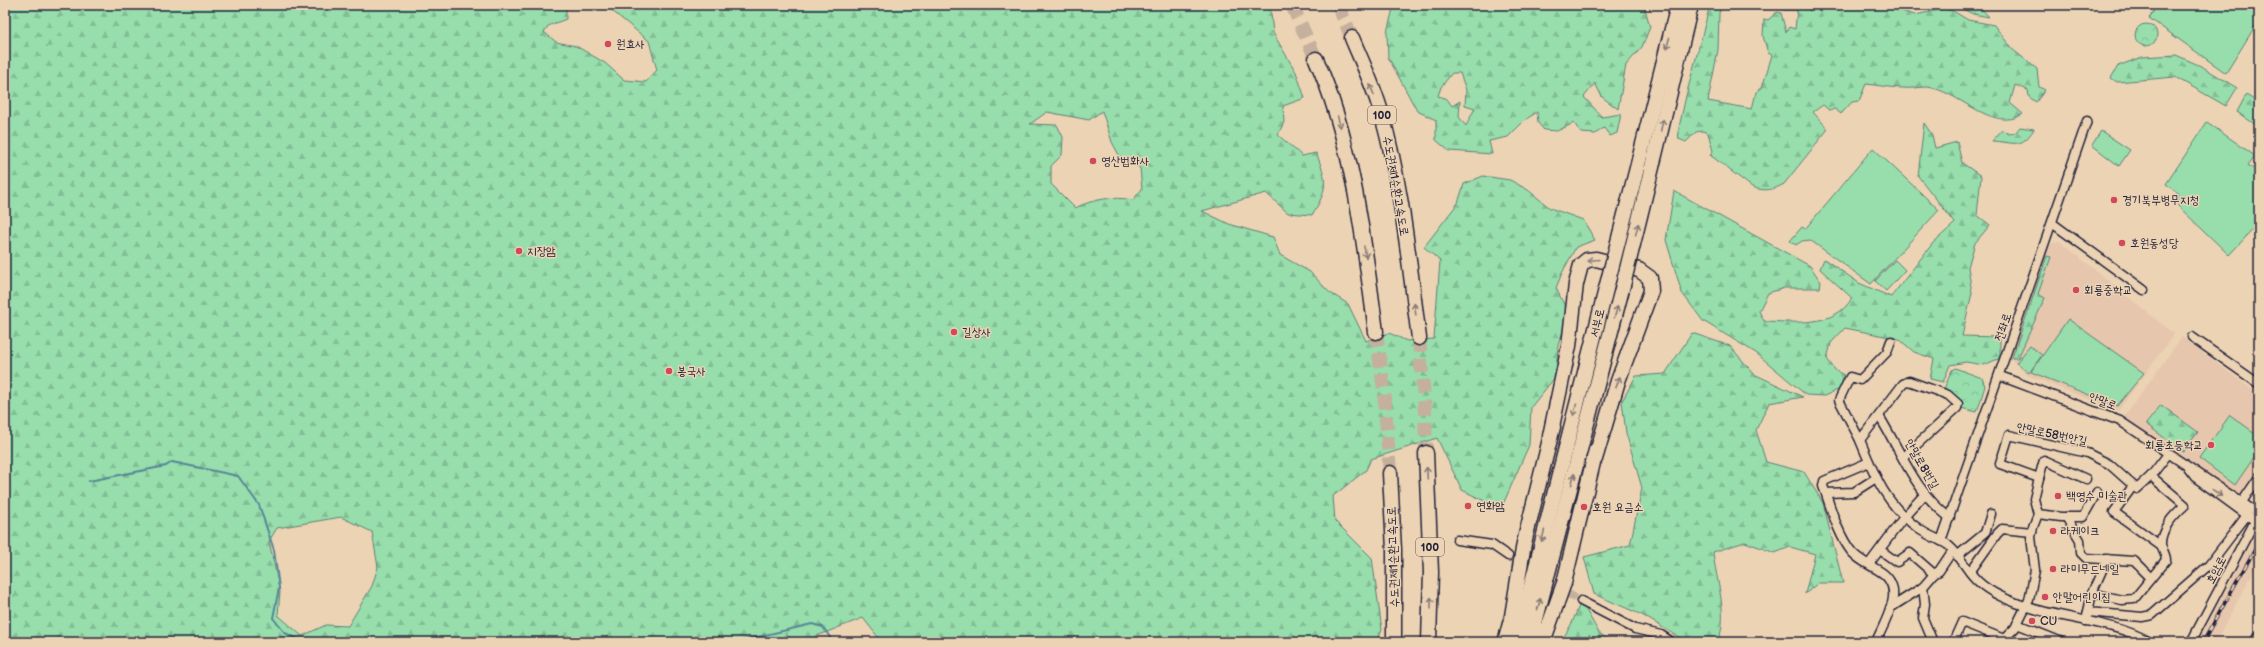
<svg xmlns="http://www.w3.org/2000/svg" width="2264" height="647" viewBox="0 0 2264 647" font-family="'Balsamiq Sans','Poor Story',sans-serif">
  <defs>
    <pattern id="forest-firs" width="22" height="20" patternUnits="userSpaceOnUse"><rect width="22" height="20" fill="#97deac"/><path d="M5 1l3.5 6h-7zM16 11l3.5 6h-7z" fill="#82be95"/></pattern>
    <pattern id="park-crowns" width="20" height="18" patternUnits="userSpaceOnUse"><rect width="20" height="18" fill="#97deac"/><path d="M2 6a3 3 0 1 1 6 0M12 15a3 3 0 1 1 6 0" fill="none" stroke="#82be95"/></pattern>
  </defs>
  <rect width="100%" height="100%" fill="#ecd3b4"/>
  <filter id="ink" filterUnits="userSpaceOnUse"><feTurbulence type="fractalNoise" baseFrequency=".025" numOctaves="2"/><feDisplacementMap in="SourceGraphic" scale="8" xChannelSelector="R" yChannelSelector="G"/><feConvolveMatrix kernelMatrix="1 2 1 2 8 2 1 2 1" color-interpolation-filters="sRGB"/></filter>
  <g filter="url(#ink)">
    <g fill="#e6c6ac">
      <path d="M2059 241 2174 334 2118 411 2027 375 2010 358 2047 246Z"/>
      <path d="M2182 337 2259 395V473L2240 500 2124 417Z"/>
      <path d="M2255 536 2259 539V562L2215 642H2198Z"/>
    </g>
    <g fill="#97deac" stroke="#5c8074">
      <path d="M2158 5H2259V20L2226 73 2149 18Z"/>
      <path d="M2207 122 2255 156 2248 165 2259 173V223L2229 255 2178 206 2177 192 2166 184Z"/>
      <path d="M2101 131 2130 150 2119 166 2092 145Z"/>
      <path d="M1873 148 1939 210 1871 284 1810 240 1802 241 1796 245 1790 241 1802 227 1805 229Z"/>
      <path d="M1895 260 1905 270 1886 291 1875 281Z"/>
      <path d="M2068 319 2144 373 2117 406 2031 372Z"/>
      <path d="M2030 346 2042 355 2029 373 2016 363Z"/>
      <path d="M2230 415 2259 436V450L2235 485 2199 458Z"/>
    </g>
    <g fill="url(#forest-firs)" stroke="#5c8074" fill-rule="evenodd">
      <path d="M5 5H566V19L548 26 544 32 556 42 576 46 605 63 624 80 646 82 657 70 649 41 605 5H1270L1273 33 1296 72 1305 98 1283 106 1284 122 1278 135 1302 156 1316 153C1328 181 1328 189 1312 215L1288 213 1266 193 1202 211 1229 224 1273 237 1280 255 1310 272 1329 292 1348 304 1366 341 1389 333 1407 341 1434 339 1440 261 1424 247 1458 203 1464 184 1483 176 1510 180 1528 190 1550 208 1583 220 1595 240 1576 247 1562 273 1556 288 1569 315 1558 345 1556 376 1531 407 1529 445 1501 509 1462 490 1437 438 1371 459 1366 470 1333 496 1335 521 1372 558 1382 630 1377 642H882L863 618 801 642H5ZM1102 111 1112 142 1119 155 1140 168 1142 189 1133 200C1112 196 1094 199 1075 208L1051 184V166L1062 155 1063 137 1057 125 1030 124 1047 112 1089 120ZM341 517 372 532 378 567 372 586 348 626 326 625 302 636 278 615 280 592 269 541 277 528Z"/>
      <path d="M1394 5H1644L1650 27 1642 47 1626 65 1618 109 1602 97 1595 83 1584 97 1602 117 1621 114 1617 133 1610 136 1604 128 1595 134 1581 133 1574 123 1557 131 1544 130 1538 123 1537 112 1525 120 1508 137 1489 141 1492 154 1449 151 1436 140V120L1417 111 1388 57 1387 32ZM1452 73H1460L1466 90 1465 105 1475 108 1466 126 1459 117 1460 101 1452 106 1447 99 1438 96 1441 87Z"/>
      <path d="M1710 5H1722L1719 13 1718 50 1708 101 1752 109 1756 92 1762 88 1772 55 1768 53 1763 36 1764 19 1768 20 1777 12 1781 13 1786 32 1789 27 1795 29 1797 10H1784L1772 5H1801L1810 11 1809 5H1880L1915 15 1944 9 1953 11 1968 20 1994 25 2012 49 2037 69 2039 87 2045 90 2036 102 2029 97 2028 90 2015 85 2010 103 2023 114C1993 134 1958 90 1927 87 1919 87 1911 89 1903 88 1890 88 1878 85 1866 84L1859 101 1852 102 1841 114 1835 109 1829 110 1823 105 1813 112 1828 129 1784 184C1773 190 1765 192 1752 187L1710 155 1713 151 1708 133 1702 131 1696 132 1686 142 1679 139 1678 132 1686 96Z"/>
      <path d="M1954 5H1978L1989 17 1973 14Z"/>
      <path d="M2176 55 2203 67 2237 88 2226 106 2175 77 2117 82 2111 78 2118 66 2142 57Z"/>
      <path d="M2246 95 2259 103V127L2237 112Z"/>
      <path d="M1924 123 1932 135 1935 148 1957 142 1962 163 1981 176 1977 215 1990 225 1975 243 1968 267 1972 293 1962 336 2000 337V358L1984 365 1966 362 1950 365 1943 382 1930 379 1934 359 1914 352 1899 339 1845 328 1831 343 1827 359 1836 371 1844 375 1840 389 1824 396 1806 395 1756 353 1703 321 1682 293 1666 240 1674 191 1810 266 1821 282 1820 288H1784L1768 293 1759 311 1764 321C1794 322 1835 328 1852 298L1820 269 1824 259 1859 283 1891 297 1933 243 1955 223 1918 176Z"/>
      <path d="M2020 127 2034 129C2021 150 2014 142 1992 141L2002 130 2009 134 2015 133Z"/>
      <path d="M2047 256 2051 257 2038 294 2045 298 2018 358H2012Z"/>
      <path d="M1692 333 1730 346 1754 374 1803 397 1769 403 1756 430 1766 462 1804 472 1823 503 1843 583H1818L1805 594 1815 554 1790 547 1775 553 1745 542 1713 552C1716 581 1729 613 1718 642H1687L1642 615 1594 594 1584 557 1630 545 1642 488 1626 433 1622 401 1636 376 1665 374Z"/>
      <path d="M2161 405 2198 432 2183 452 2146 424Z"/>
      <path d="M1581 601 1599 633 1612 642H1596L1589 635 1585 642H1561L1572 623Z"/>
    </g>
    <g fill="url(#park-crowns)" stroke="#5c8074">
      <circle cx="2146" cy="35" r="11"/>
      <path d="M1955 368 1982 378 1985 386 1977 412 1961 408V402C1956 395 1952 392 1944 389L1952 370Z"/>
    </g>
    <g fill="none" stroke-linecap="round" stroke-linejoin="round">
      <g stroke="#568696" stroke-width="2">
        <path d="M89 481 166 466 172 462 238 476 259 505 274 550 279 588 273 618 285 633 305 642"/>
        <path d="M736 642 812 624 823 627 833 642"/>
      </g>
      <path stroke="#c4b09c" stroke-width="8" stroke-dasharray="8 4" stroke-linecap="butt" d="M1508 556 1546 582 1581 601"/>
      <g stroke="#c4b09c" stroke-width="14" stroke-dasharray="14 7" stroke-linecap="butt">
        <path d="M1292 5 1316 59"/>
        <path d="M1338 5 1352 38"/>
        <path d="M1376 332 1384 390 1390 473"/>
        <path d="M1419 338 1425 411 1426 453"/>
      </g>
      <g stroke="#22223b" stroke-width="11">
        <g id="street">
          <path d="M2052 223 2144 290"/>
          <path d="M2192 337 2259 384"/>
          <path d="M2000 376 2120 421 2259 514"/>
          <path d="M1879 416C1902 453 1914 491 1950 518"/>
          <path d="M1860 440 1839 400 1850 377 1860 380 1887 352 1891 341"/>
          <path d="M1903 457 1957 408 1958 404 1948 395 1909 381 1903 384 1860 440C1875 477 1886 505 1919 529 1928 536 1940 539 1948 545 1958 553 1965 567 1973 576 1986 592 2009 601 2028 607 2068 620 2113 621 2150 642"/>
          <path d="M1869 462 1824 481 1823 486C1831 507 1837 533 1851 551 1858 560 1868 564 1878 570 1908 587 1886 618 1876 642"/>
          <path d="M2188 468 2195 477 2251 518"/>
          <path d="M2039 478 2044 460 2086 479"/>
          <path d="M2133 486 2114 512 2161 546"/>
          <path d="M1826 493 1854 492 1876 478"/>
          <path d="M2242 502 2259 477"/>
          <path d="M2038 514 2061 517H2083L2097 492"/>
          <path d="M2066 517 2080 540 2081 553 2086 558 2134 561 2151 578"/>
          <path d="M1457 540 1492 545 1508 556"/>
          <path d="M1941 541 2087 121"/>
          <path d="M1880 550 1897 562 1910 553 1934 574"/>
          <path d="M1957 556 1985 533 1991 514"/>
          <path d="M1869 564 1904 517 1924 495"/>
          <path d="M1970 572 1997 534 2002 529 2032 532"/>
          <path d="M1923 587 1925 604 1923 618 1933 642"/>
          <path d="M2092 593 2107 559"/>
          <path d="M1581 601 1635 629 1661 635 1672 642"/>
          <path d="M1890 608 1923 587 1934 574 1939 571 1953 550"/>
          <path d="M2088 612 2142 617 2152 615 2209 565 2247 515"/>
          <path d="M2086 621 2092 593 2122 600 2134 599 2166 560C2166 554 2162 550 2161 545 2160 529 2174 515 2185 505L2151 476 2168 454"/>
          <path d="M2017 624 2062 642"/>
          <path d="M1953 642 1962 622 2004 639"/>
          <path d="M2001 642 2015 628 2029 600 2035 570 2031 537 2033 527 2038 514 2034 499 2039 478 2000 464 2009 435 2087 453 2109 464 2137 489 2151 476"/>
          <path d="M2191 642 2255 521 2259 509"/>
        </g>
      </g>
      <g stroke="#22223b" stroke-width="14">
        <path id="secondary" d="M2256 642 2259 637"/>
      </g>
      <g stroke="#22223b" stroke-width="17">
        <g id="highway">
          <path d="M1352 38C1362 62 1374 87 1381 112 1402 185 1409 263 1419 338"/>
          <path d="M1316 59C1353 142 1364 242 1376 332"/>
          <path d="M1639 160 1678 5"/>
          <path d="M1653 163 1691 5"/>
          <path d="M1550 436 1569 346 1576 284 1581 265 1587 260 1596 259 1639 270 1650 278 1651 291 1618 381 1595 459"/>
          <path d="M1426 453 1431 572 1429 642"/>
          <path d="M1390 473 1394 550V642"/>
          <path d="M1505 642 1512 616 1524 543 1553 427"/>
          <path d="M1517 642 1609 277"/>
          <path d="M1530 642 1624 281"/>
          <path d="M1543 642 1564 583 1596 450"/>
        </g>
      </g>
      <use href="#street" stroke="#ecd3b4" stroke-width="8"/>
      <use href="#secondary" stroke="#ecd3b4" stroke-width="11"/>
      <use href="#highway" stroke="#ecd3b4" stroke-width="14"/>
      <g stroke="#22223b" stroke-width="3.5">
        <path id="rail" d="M2203 642 2259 542"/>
      </g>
      <use href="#rail" stroke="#ecd3b4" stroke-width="2" stroke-dasharray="6" stroke-linecap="butt"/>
      <g stroke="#22223b" stroke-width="17" stroke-linecap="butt">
        <g id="highway-bridge">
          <path d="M1609 277 1639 160"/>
          <path d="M1624 281 1653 163"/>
        </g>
      </g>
      <use href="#highway-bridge" stroke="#ecd3b4" stroke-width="14"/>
    </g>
    <defs><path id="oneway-shaft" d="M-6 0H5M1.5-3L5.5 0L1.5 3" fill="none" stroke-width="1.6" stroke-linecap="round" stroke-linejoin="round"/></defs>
    <g stroke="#877a78">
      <use href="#oneway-shaft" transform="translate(1668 43) rotate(105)"/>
      <use href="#oneway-shaft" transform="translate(1372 90) rotate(-112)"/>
      <use href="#oneway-shaft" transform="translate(1339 122) rotate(77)"/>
      <use href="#oneway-shaft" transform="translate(1662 125) rotate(-77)"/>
      <use href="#oneway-shaft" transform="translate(1637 229) rotate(-76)"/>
      <use href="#oneway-shaft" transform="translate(1365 252) rotate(80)"/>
      <use href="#oneway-shaft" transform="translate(1593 260) rotate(175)"/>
      <use href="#oneway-shaft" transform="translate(1415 309) rotate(-98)"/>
      <use href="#oneway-shaft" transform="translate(1616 312) rotate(-74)"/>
      <use href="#oneway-shaft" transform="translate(1618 382) rotate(-70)"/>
      <use href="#oneway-shaft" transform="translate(1575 410) rotate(104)"/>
      <use href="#oneway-shaft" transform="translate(1427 473) rotate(-93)"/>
      <use href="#oneway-shaft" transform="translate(1573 479) rotate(-75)"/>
      <use href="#oneway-shaft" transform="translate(2217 493) rotate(36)"/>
      <use href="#oneway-shaft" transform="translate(1543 536) rotate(104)"/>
      <use href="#oneway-shaft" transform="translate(1431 603) rotate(-90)"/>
      <use href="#oneway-shaft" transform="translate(1539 604) rotate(-75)"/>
    </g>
  </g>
  <g fill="#d1495b" stroke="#ecd3b4" stroke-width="1.5">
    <circle cx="608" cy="44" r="4"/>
    <circle cx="1093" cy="161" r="4"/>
    <circle cx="2114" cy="200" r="4"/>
    <circle cx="2122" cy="243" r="4"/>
    <circle cx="519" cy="251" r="4"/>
    <circle cx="2076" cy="290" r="4"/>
    <circle cx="954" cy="332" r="4"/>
    <circle cx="669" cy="371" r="4"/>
    <circle cx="2211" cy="445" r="4"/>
    <circle cx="2058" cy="496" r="4"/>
    <circle cx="1468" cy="506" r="4"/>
    <circle cx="1584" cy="507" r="4"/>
    <circle cx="2053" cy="531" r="4"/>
    <circle cx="2053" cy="569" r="4"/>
    <circle cx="2045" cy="597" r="4"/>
    <circle cx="2032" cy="621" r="4"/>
  </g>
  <g text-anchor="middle" stroke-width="3" stroke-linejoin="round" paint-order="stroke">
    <g fill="#ecd3b4" stroke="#5f575f" stroke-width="1">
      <rect x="1368" y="106" width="28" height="18" rx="3"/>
      <rect x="1416" y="538" width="28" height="18" rx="3"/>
    </g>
    <g font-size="11" font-weight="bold" fill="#22223b">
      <text x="1382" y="119">100</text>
      <text x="1430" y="551">100</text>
    </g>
    <g font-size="12" fill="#22223b" stroke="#ecd3b4" text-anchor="start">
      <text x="616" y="48">원효사</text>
      <text x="1101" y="165">영산법화사</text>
      <text x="2122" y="204">경기북부병무지청</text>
      <text x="2130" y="247">호원동성당</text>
      <text x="527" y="255">지장암</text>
      <text x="2084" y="294">회룡중학교</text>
      <text x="962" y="336">길상사</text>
      <text x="677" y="375">봉국사</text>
      <text x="2203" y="449" text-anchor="end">회룡초등학교</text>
      <text x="2066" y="500">백영수 미술관</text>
      <text x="1476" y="510">연화암</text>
      <text x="1592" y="511">호원 요금소</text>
      <text x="2061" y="535">라케이크</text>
      <text x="2061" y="573">라미무드네일</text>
      <text x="2053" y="601">안말어린이집</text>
      <text x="2040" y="625">CU</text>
    </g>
    <g font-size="12" fill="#22223b" stroke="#ecd3b4">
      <text transform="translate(1396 186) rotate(80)" y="4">수도권제1순환고속도로</text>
      <text transform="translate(1597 323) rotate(-76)" y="4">서부로</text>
      <text transform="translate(2003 327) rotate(-71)" y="4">전좌로</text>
      <text transform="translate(2103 401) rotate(21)" y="4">안말로</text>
      <text transform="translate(2052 434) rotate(12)" y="4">안말로58번안길</text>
      <text transform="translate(1922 464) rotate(60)" y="4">안말로8번길</text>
      <text transform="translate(1393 557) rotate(-92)" y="4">수도권제1순환고속도로</text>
      <text transform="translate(2216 570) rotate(-62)" y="4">호암로</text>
    </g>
  </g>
  <rect width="2264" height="647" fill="none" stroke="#ecd3b4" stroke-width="20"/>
  <rect x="10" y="10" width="2244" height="627" fill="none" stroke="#22223b" stroke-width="1.5" filter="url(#ink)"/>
</svg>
